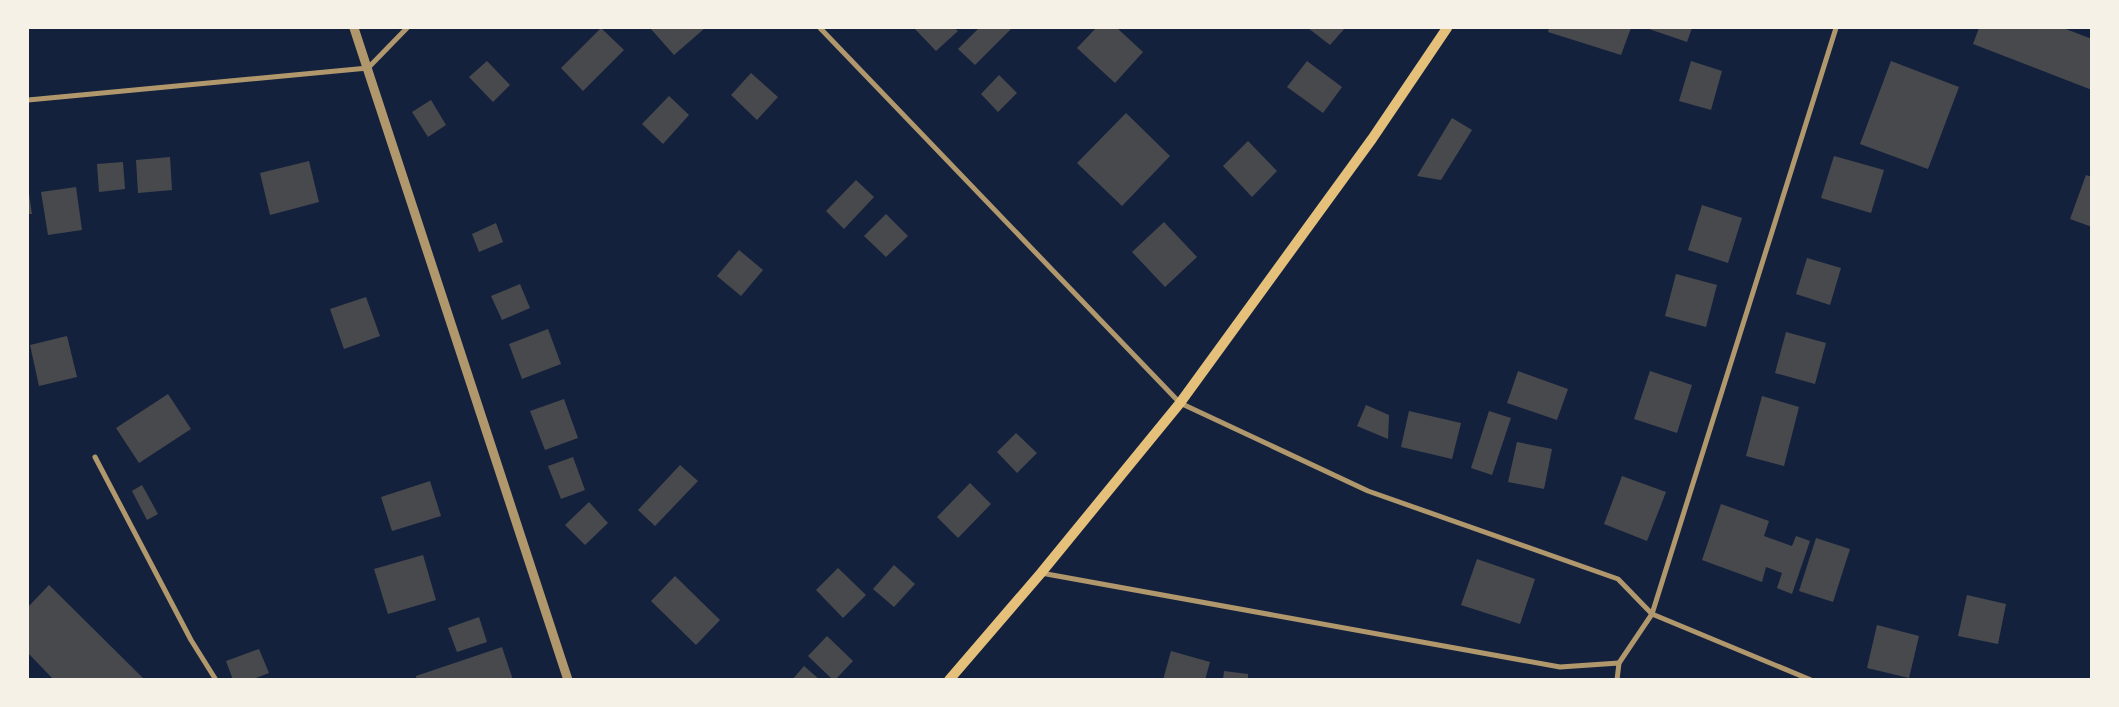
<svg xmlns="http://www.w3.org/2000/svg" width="2119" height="707" viewBox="0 0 2119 707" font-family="Barlow,sans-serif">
  <rect width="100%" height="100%" fill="#14213d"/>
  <g fill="#48494c">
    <path d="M601 28 624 50 583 91 561 68Z"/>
    <path d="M653 28H705L674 55 651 29Z"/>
    <path d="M914 28H954L958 31 936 51Z"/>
    <path d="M979 28H1012L975 65 958 49Z"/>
    <path d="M1096 28H1117L1143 52 1115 83 1077 48Z"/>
    <path d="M1308 28H1345L1330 45Z"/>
    <path d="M1549 28H1631L1621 55 1548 32Z"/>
    <path d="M1646 28H1692L1687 42Z"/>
    <path d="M1979 28H2063L2092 39V90L1973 44Z"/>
    <path d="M487 61 510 85 493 102 469 77Z"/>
    <path d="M1307 61 1342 87 1323 113 1287 87Z"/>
    <path d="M1691 61 1722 71 1711 110 1679 101Z"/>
    <path d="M1891 61 1959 87 1928 169 1860 144Z"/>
    <path d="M751 73 778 97 757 120 731 95Z"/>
    <path d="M999 75 1017 93 998 112 981 94Z"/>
    <path d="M669 96 689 115 663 144 642 124Z"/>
    <path d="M431 100 446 125 428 137 412 112Z"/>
    <path d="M1126 113 1170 156 1122 206 1077 163Z"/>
    <path d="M1452 118 1472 130 1441 180 1417 176Z"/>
    <path d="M1248 141 1277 171 1252 197 1223 166Z"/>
    <path d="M1834 156 1884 170 1871 213 1821 198Z"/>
    <path d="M170 157 172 190 138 193 136 160Z"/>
    <path d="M309 161 319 202 270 215 260 173Z"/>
    <path d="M123 162 125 189 99 192 97 164Z"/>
    <path d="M2086 175 2092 177V227L2070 219Z"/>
    <path d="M856 180 874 197 844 229 826 211Z"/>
    <path d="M28 187 32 214H28Z"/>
    <path d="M76 187 82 230 48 235 41 192Z"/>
    <path d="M1702 205 1742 218 1728 263 1688 250Z"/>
    <path d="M886 214 908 236 886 257 864 236Z"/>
    <path d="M1164 222 1197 257 1165 287 1132 252Z"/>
    <path d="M496 223 503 242 479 252 472 234Z"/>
    <path d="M739 250 763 270 741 296 717 276Z"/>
    <path d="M1807 258 1841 268 1830 305 1796 294Z"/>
    <path d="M1676 274 1717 285 1706 327 1665 316Z"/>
    <path d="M520 284 530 308 502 320 491 296Z"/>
    <path d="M366 297 380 336 344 349 330 309Z"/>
    <path d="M548 329 561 364 522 379 509 344Z"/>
    <path d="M1786 332 1826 343 1815 384 1775 373Z"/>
    <path d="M67 336 77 377 39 386 30 345Z"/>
    <path d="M1518 371 1568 389 1557 420 1507 403Z"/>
    <path d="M1650 371 1692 385 1677 433 1634 419Z"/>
    <path d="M168 394 191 429 139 463 116 428Z"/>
    <path d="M1762 396 1799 407 1784 466 1746 456Z"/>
    <path d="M564 399 578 438 545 450 530 411Z"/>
    <path d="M1366 405 1389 415 1388 439 1357 426Z"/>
    <path d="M1409 411 1461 423 1452 459 1401 447Z"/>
    <path d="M1489 411 1511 418 1492 475 1471 468Z"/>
    <path d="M1016 433 1037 453 1017 473 997 452Z"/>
    <path d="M1517 442 1552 449 1544 489 1508 482Z"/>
    <path d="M573 457 585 490 561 499 548 466Z"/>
    <path d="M680 465 698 481 655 526 638 510Z"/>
    <path d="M1622 476 1666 492 1647 541 1604 524Z"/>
    <path d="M430 481 441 516 392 531 381 497Z"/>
    <path d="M970 483 991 504 958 538 937 517Z"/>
    <path d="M142 485 158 514 147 520 132 491Z"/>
    <path d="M589 502 608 523 585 545 565 525Z"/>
    <path d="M1721 504 1769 521 1764 536 1792 546 1796 536 1810 541 1792 594 1777 588 1782 573 1766 567 1762 582 1702 560Z"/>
    <path d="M1816 538 1850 549 1833 602 1799 591Z"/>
    <path d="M423 555 436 600 388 614 374 569Z"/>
    <path d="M1477 559 1535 579 1520 624 1461 605Z"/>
    <path d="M894 565 915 584 894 607 873 589Z"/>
    <path d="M838 568 866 595 843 618 816 590Z"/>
    <path d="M675 576 720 620 696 645 651 601Z"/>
    <path d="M49 585 145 680H54L28 653V607Z"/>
    <path d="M1967 595 2006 604 1998 644 1958 636Z"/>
    <path d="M479 617 487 642 457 652 448 628Z"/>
    <path d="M1877 625 1919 636 1909 678 1867 668Z"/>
    <path d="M827 636 853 661 835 680H833L808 656Z"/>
    <path d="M502 647 513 680H417L416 676Z"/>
    <path d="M259 649 269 673 251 680H233L226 661Z"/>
    <path d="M1171 651 1210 662 1205 680H1163Z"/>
    <path d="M804 666 820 680H792Z"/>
    <path d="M1224 671 1248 674V680H1223Z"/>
  </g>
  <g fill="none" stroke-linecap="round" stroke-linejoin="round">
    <g stroke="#b1986c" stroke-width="5">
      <path d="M820 28 1180 403 1368 491 1618 579 1652 614 1811 680"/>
      <path d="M28 100 368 68 407 28"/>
      <path d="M95 457 191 640 216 680"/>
      <path d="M1041 573 1560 667 1619 663"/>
      <path d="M1617 680 1619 663 1652 614 1836 28"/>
    </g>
    <path stroke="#b1986c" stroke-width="9" d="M354 28 568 680"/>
    <path stroke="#e5c07b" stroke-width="10" d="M949 680 1041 573 1180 403 1372 139 1447 28"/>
  </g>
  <rect width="2119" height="707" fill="none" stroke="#f6f1e7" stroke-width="58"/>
</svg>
